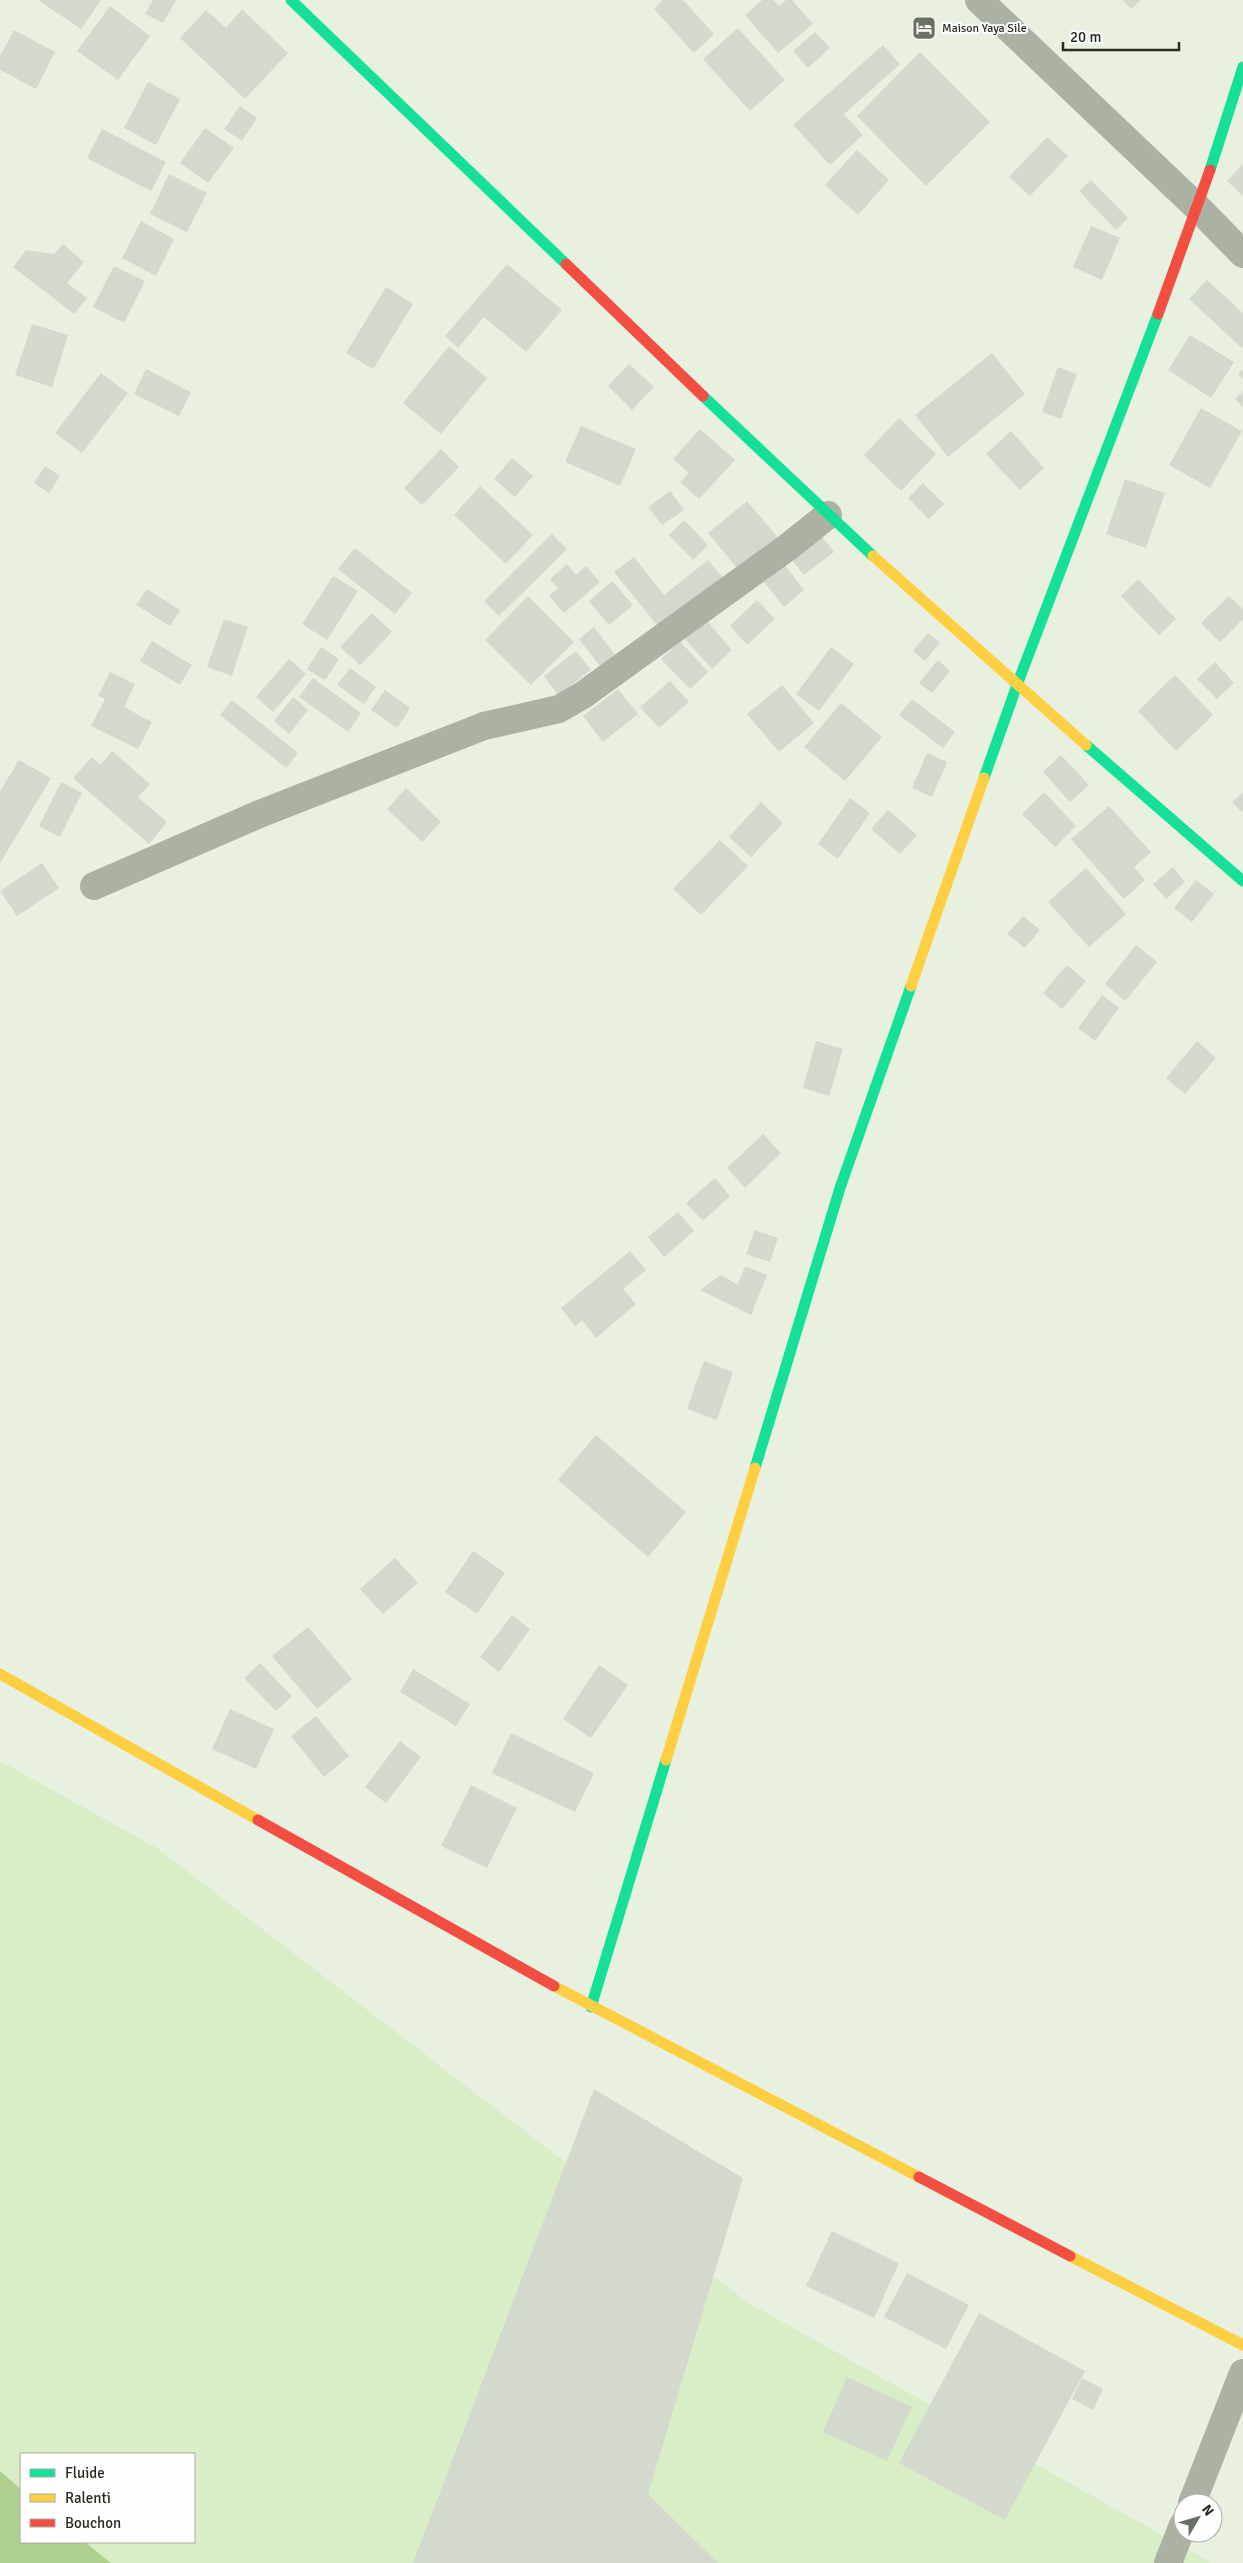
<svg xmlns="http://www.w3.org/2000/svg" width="1243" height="2563" viewBox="0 0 1243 2563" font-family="Signika,sans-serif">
  <rect width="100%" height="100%" fill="#e8f1e0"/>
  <path fill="#d9eec6" d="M0 1761 157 1848 747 2302 1212 2563H111L85 2542H194V2454H21V2489L0 2471Z"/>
  <path fill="#b0d08f" d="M0 2471 21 2489V2542H85L111 2563H0Z"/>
  <g fill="#d3dacd">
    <path d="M38 0H101L81 29Z"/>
    <path d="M153 0H176L163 23 145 14Z"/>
    <path d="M663 0H683L714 34 694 53 654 9Z"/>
    <path d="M762 0H773L779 6 786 0H792L813 24 778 53 745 15Z"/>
    <path d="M1123 0H1141L1131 9Z"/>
    <path d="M110 6 150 36 118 80 77 51Z"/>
    <path d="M242 9 288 53 245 99 180 38 206 10 226 28Z"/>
    <path d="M738 28 785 80 750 111 703 59Z"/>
    <path d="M14 30 55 52 36 89 0 70V56Z"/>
    <path d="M815 32 830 48 808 68 793 51Z"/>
    <path d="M883 45 900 64 844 114 863 135 830 165 793 125Z"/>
    <path d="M920 52 990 122 926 186 857 116Z"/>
    <path d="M148 82 180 99 156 145 124 128Z"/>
    <path d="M240 106 257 118 242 141 224 129Z"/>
    <path d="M205 128 234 148 208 183 180 163Z"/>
    <path d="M102 129 166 162 151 191 87 158Z"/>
    <path d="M1047 137 1068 156 1030 196 1009 177Z"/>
    <path d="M857 150 889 180 858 215 825 185Z"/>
    <path d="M1243 164V196L1227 181Z"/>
    <path d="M169 174 207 193 187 232 150 214Z"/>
    <path d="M1091 180 1128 218 1116 230 1079 191Z"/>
    <path d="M141 221 174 239 156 276 122 258Z"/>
    <path d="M1091 226 1120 238 1102 280 1073 267Z"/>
    <path d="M63 244 84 262 67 283 87 298 74 314 13 267 26 250 54 254Z"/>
    <path d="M507 264 562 310 526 352 484 317 458 348 445 336Z"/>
    <path d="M114 266 145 281 124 323 93 307Z"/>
    <path d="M1207 280 1243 313V349L1189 299Z"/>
    <path d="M386 287 413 304 373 369 346 353Z"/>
    <path d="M32 324 68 335 52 387 15 375Z"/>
    <path d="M1190 335 1234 362 1211 398 1168 370Z"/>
    <path d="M449 346 487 378 441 434 403 403Z"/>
    <path d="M992 353 1025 394 948 457 915 415Z"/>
    <path d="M629 364 654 387 632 410 608 386Z"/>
    <path d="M1058 367 1077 374 1061 419 1042 412Z"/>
    <path d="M146 369 191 392 179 416 134 394Z"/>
    <path d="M1243 369V379L1238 374Z"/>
    <path d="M101 373 128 393 82 453 55 433Z"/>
    <path d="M1243 391V408L1235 399Z"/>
    <path d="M1201 408 1242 431 1210 488 1169 465Z"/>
    <path d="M899 418 936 454 901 491 864 455Z"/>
    <path d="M581 426 636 449 620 486 565 462Z"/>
    <path d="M700 429 735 460 699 499 680 482 689 473 673 459Z"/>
    <path d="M1011 431 1044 468 1020 490 986 454Z"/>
    <path d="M441 449 459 467 422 505 404 488Z"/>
    <path d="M512 458 533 476 515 497 494 479Z"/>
    <path d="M45 466 60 476 49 493 34 483Z"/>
    <path d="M1125 479 1165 493 1146 548 1106 534Z"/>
    <path d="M923 483 944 504 929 519 908 498Z"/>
    <path d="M480 486 533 535 506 564 454 515Z"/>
    <path d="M670 491 684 510 662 525 648 507Z"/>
    <path d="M747 501 780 540 741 573 708 533Z"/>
    <path d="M684 520 708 545 693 560 669 535Z"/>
    <path d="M552 534 567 549 499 616 484 601Z"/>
    <path d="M820 534 834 552 804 575 790 558Z"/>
    <path d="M355 548 412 593 395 614 338 569Z"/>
    <path d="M634 557 664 595 708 560 725 580 661 630 614 572Z"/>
    <path d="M567 564 576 575 586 566 600 582 564 613 549 596 558 588 550 579Z"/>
    <path d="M785 565 804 590 784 607 764 582Z"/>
    <path d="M333 576 358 591 327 640 302 624Z"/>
    <path d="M1138 579 1176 619 1159 635 1121 596Z"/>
    <path d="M612 581 633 605 609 625 589 601Z"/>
    <path d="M147 589 180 610 170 626 136 605Z"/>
    <path d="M528 596 574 642 531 685 485 640Z"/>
    <path d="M1229 596 1243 609V619L1220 642 1201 623Z"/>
    <path d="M757 600 775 619 747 645 730 626Z"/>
    <path d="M372 613 392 632 360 665 340 647Z"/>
    <path d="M224 619 248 627 232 676 207 667Z"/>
    <path d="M706 620 732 650 712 669 685 639Z"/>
    <path d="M594 627 615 655 600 666 579 639Z"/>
    <path d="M928 633 940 643 925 661 913 651Z"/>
    <path d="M152 641 192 665 180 685 140 661Z"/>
    <path d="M680 641 708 672 690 689 661 659Z"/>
    <path d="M321 647 339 659 325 680 307 669Z"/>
    <path d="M831 647 854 664 819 711 796 694Z"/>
    <path d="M576 651 591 670 558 695 544 676Z"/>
    <path d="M289 659 306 674 273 712 256 697Z"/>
    <path d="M938 660 950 671 932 693 919 683Z"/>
    <path d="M1215 662 1234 683 1217 699 1197 679Z"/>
    <path d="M350 668 376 687 364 704 337 685Z"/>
    <path d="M110 672 135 684 124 707 152 722 138 749 91 726 105 699 98 696Z"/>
    <path d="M1175 675 1213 715 1176 751 1138 711Z"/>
    <path d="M313 678 361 713 348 732 299 697Z"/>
    <path d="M670 681 689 702 659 728 640 707Z"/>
    <path d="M782 685 814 723 779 752 747 714Z"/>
    <path d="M618 689 638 714 603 742 583 716Z"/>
    <path d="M385 690 410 708 397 728 371 710Z"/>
    <path d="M293 697 308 710 289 734 274 721Z"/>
    <path d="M912 699 955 732 943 748 899 715Z"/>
    <path d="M232 700 298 753 286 768 220 715Z"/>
    <path d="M841 703 882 737 845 781 804 747Z"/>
    <path d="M112 751 150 784 138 797 167 822 149 844 73 778 92 757 100 765Z"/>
    <path d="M927 753 947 762 932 797 912 788Z"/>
    <path d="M1061 755 1089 785 1070 802 1043 772Z"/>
    <path d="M19 760 51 778 0 863V791Z"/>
    <path d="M61 782 82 793 60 837 39 826Z"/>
    <path d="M406 788 441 822 422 842 387 809Z"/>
    <path d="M1044 792 1076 826 1055 847 1022 814Z"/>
    <path d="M1243 792V813L1232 802Z"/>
    <path d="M850 798 870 813 838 859 818 844Z"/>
    <path d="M761 802 783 823 751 857 729 837Z"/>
    <path d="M1109 806 1151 852 1134 867 1145 880 1124 899 1071 839Z"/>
    <path d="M888 810 917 835 900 854 871 829Z"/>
    <path d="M720 840 748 866 701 915 673 889Z"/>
    <path d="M42 863 59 888 17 916 0 891Z"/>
    <path d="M1173 867 1185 882 1166 899 1153 884Z"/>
    <path d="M1086 868 1126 914 1089 947 1048 902Z"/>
    <path d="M1196 880 1214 894 1192 922 1174 908Z"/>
    <path d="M1023 916 1040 930 1025 948 1007 934Z"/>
    <path d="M1136 945 1157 962 1125 1001 1105 984Z"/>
    <path d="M1067 965 1086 981 1062 1009 1043 993Z"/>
    <path d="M1102 995 1119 1008 1095 1041 1078 1028Z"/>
    <path d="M816 1041 843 1049 829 1096 803 1088Z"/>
    <path d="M1197 1041 1216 1058 1185 1094 1166 1078Z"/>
    <path d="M763 1134 781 1153 745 1188 727 1168Z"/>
    <path d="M715 1178 730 1196 703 1221 686 1203Z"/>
    <path d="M678 1212 694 1231 664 1257 648 1237Z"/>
    <path d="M755 1230 778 1238 770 1262 746 1254Z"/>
    <path d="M630 1251 646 1270 623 1289 636 1304 596 1338 582 1320 575 1326 561 1308Z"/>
    <path d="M745 1266 767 1275 751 1315 700 1290 721 1275 738 1285Z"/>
    <path d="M704 1361 733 1372 717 1420 687 1409Z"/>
    <path d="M596 1435 686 1512 648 1557 558 1480Z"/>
    <path d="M473 1551 505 1573 477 1614 445 1592Z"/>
    <path d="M395 1558 418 1583 383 1614 360 1589Z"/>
    <path d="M512 1615 530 1629 499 1672 480 1657Z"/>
    <path d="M308 1627 352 1679 317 1709 272 1656Z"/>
    <path d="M260 1663 292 1696 276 1711 244 1678Z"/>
    <path d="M599 1665 628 1685 591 1738 563 1719Z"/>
    <path d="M413 1669 470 1704 456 1726 400 1692Z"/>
    <path d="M230 1709 274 1729 256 1769 212 1749Z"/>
    <path d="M316 1716 349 1756 324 1777 291 1736Z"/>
    <path d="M511 1733 594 1773 575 1812 492 1773Z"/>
    <path d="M400 1741 421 1757 386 1803 365 1787Z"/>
    <path d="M471 1785 517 1808 487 1868 441 1846Z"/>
    <path d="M594 2089 743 2178 648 2494 718 2563H413Z"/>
    <path d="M832 2231 899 2263 874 2318 806 2286Z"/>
    <path d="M907 2273 969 2305 946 2349 884 2317Z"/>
    <path d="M979 2313 1085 2371 1005 2520 899 2463Z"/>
    <path d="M847 2377 912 2407 887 2461 823 2432Z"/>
    <path d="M1082 2378 1103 2389 1093 2410 1072 2399Z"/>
  </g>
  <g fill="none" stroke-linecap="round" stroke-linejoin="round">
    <g stroke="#abb2a4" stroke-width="28">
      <path d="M979 0 1198 208 1243 254"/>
      <path d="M94 886 262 813 484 726 559 709 583 695 788 547 828 515"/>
      <path d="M1192 2503 1243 2373"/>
      <path d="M1168 2563 1183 2525"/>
    </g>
    <g stroke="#16e098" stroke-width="11">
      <path d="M291 0 566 264"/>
      <path d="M1210 170 1243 67"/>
      <path d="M703 396 873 556"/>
      <path d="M1086 745 1243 881"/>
      <path d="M984 778 1017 685 1158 314"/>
      <path d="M755 1468 840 1188 911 986"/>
      <path d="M591 2007 666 1760"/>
    </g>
    <g stroke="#ffcf43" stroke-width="11">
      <path d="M873 556 1086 745"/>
      <path d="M911 986 984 778"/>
      <path d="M0 1674 258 1820"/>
      <path d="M666 1760 755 1468"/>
      <path d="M554 1986 919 2177"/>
      <path d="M1070 2256 1243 2345"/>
    </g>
    <g stroke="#f24e42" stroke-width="11">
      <path d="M566 264 703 396"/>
      <path d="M1158 314 1210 170"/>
      <path d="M258 1820 554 1986"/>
      <path d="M919 2177 1070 2256"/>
    </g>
  </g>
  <defs>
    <g id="hotel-square" transform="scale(1.25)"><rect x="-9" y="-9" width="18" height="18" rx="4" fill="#6a7063" stroke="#fefefe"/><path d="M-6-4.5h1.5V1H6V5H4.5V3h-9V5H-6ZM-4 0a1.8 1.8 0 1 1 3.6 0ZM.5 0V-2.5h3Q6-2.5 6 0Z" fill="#fff"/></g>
  </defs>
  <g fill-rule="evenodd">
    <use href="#hotel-square" x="924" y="28"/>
  </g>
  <g text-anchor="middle" stroke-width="4" stroke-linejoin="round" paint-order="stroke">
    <g font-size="12" fill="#262b20" stroke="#fefefe" text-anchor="start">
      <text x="942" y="32">Maison Yaya Sile</text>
    </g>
  </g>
  <rect x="20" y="2453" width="175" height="90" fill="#fefefe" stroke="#a8aaa5"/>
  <rect x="30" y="2469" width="25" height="8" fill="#16e098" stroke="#a8aaa5"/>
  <text x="65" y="2478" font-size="15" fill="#262b20">Fluide</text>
  <rect x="30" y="2494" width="25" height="8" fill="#ffcf43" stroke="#a8aaa5"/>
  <text x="65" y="2503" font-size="15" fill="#262b20">Ralenti</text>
  <rect x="30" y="2519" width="25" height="8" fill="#f24e42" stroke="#a8aaa5"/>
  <text x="65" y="2528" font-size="15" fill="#262b20">Bouchon</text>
  <g transform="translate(1198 2518) rotate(52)"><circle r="24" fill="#fefefe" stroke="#a8aaa5"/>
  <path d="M0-4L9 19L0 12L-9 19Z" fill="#6a7063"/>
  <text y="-8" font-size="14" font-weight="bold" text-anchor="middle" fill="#262b20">N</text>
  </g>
  <path d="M1063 42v8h116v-8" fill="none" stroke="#262b20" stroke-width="2.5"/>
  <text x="1070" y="42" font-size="15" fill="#262b20" stroke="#fefefe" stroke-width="4" paint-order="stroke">20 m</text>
</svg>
